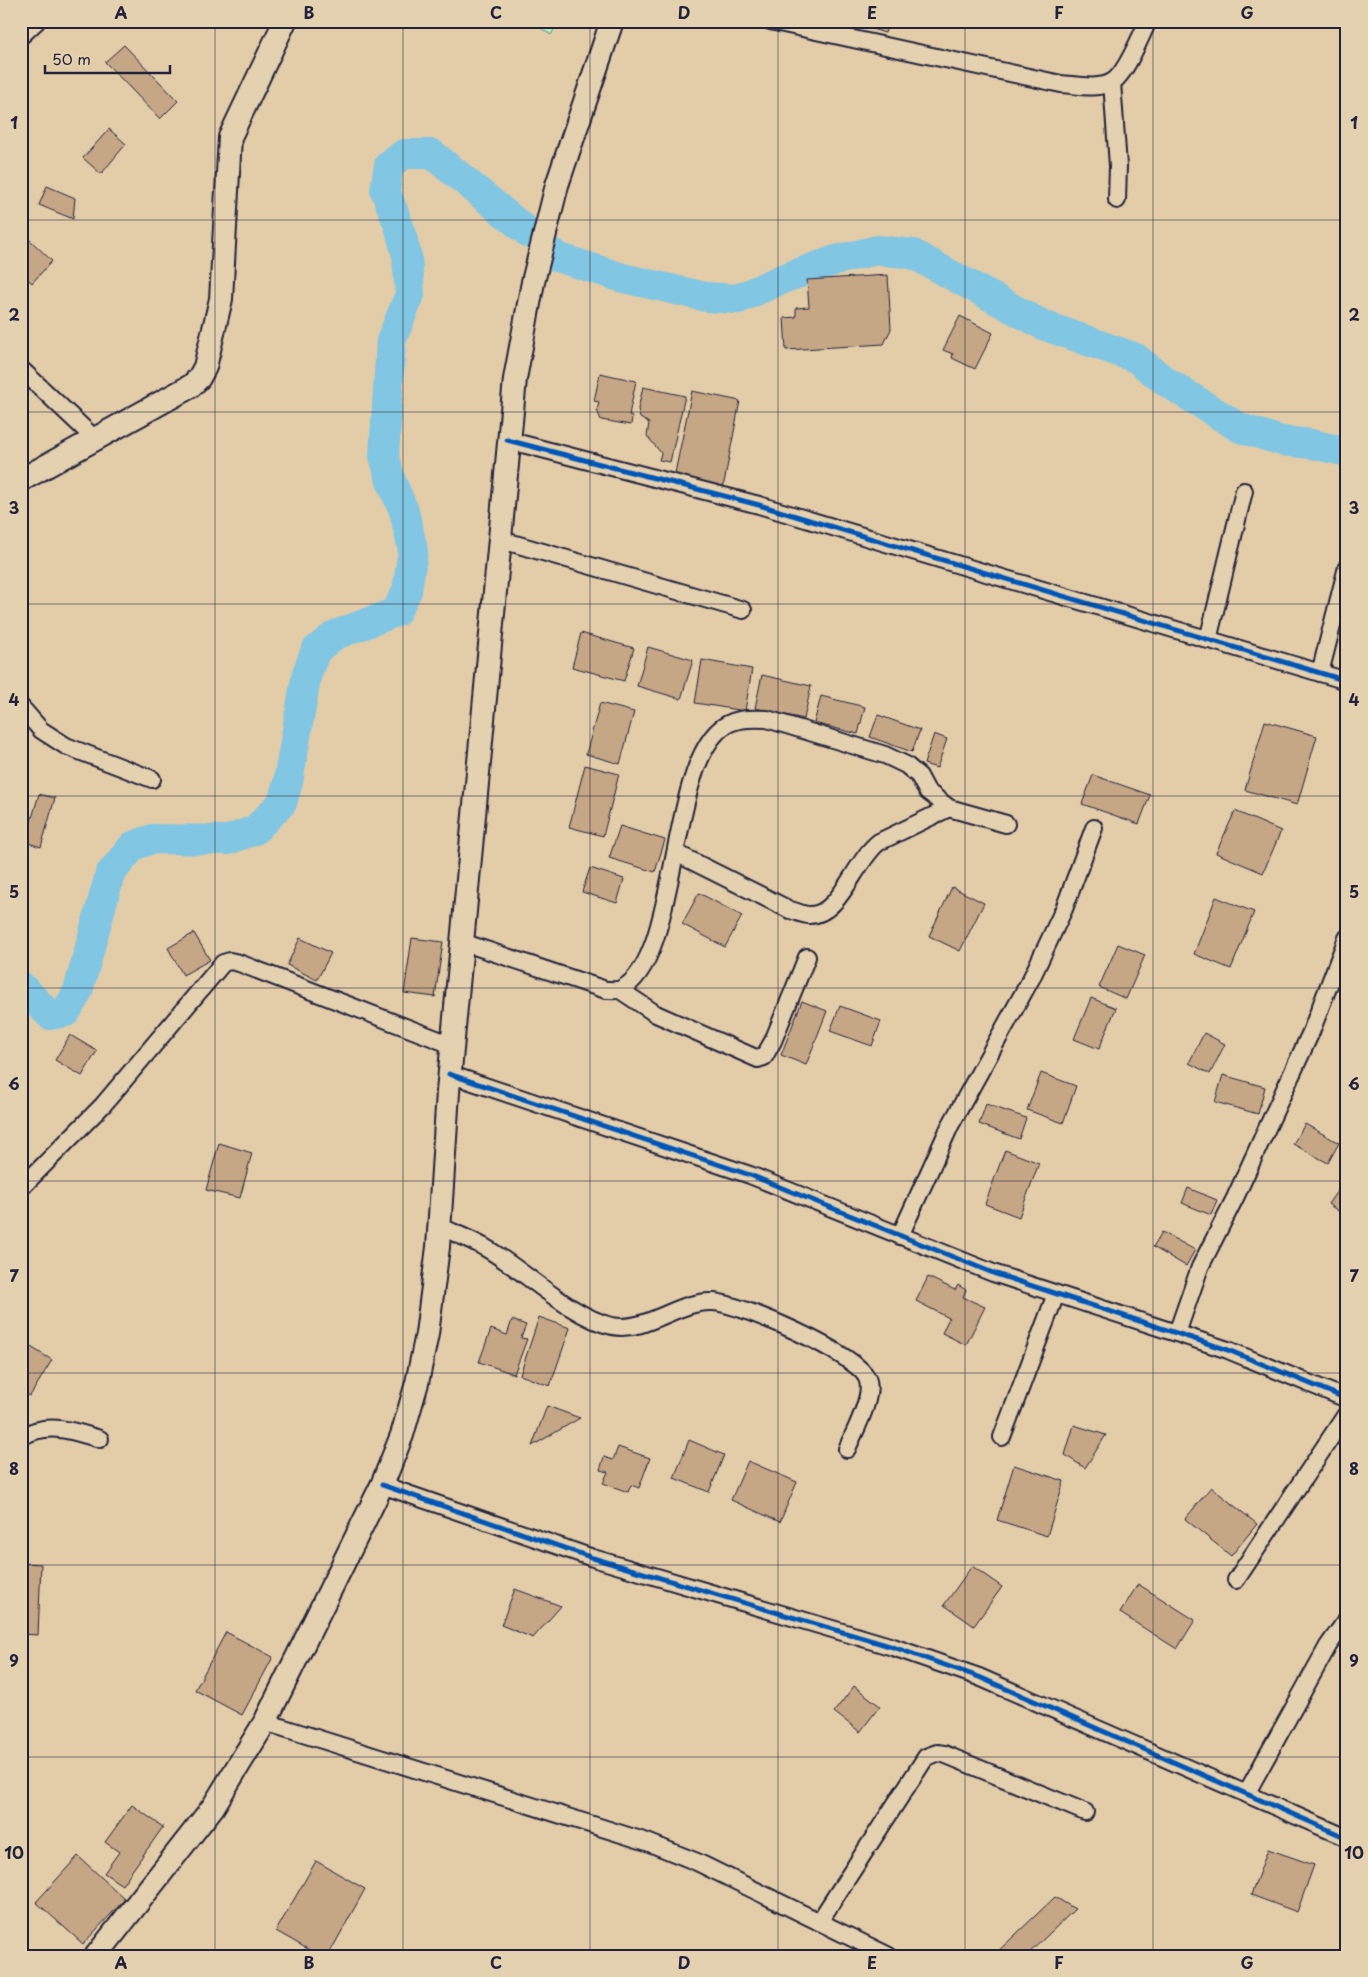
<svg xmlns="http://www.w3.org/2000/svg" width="1368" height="1977" viewBox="0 0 1368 1977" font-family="'Playpen Sans',sans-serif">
  <rect width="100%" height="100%" fill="#e3cda9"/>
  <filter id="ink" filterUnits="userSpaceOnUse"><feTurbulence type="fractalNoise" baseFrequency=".02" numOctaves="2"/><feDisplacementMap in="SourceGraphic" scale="10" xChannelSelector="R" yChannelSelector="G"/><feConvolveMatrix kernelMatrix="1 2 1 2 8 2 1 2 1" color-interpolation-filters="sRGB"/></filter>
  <g filter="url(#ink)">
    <path fill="#acf2be" stroke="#678a7c" d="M530 21H559L551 35Z"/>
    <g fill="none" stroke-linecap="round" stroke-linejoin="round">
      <g stroke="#81c6e2" stroke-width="30">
        <path d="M554 254 557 257 623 278 706 297 738 299 782 279 836 260 877 250 913 254 1043 325 1136 358 1165 381 1240 428 1282 441 1312 444 1347 452"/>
        <path d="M21 986 50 1015 66 1012 78 991 110 874 133 846 152 839 228 840 255 830 282 803 288 782 307 673 316 650 335 635 396 612 407 591 413 550 404 511 391 481 384 456 391 341 410 294 407 256 399 226 385 190 389 165 404 154H432L529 233"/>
      </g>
    </g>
    <g fill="#c5a685" stroke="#22223b">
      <path d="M856 21H889L885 33 855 24Z"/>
      <path d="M124 45 178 101 160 119 105 62Z"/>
      <path d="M109 129 126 144 101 174 83 158Z"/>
      <path d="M47 186 75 198 73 219 39 205Z"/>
      <path d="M29 239 52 261 32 283 21 273V247Z"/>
      <path d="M888 275 891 329 884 344 786 350 784 318 796 317V308L809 307 807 280Z"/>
      <path d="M960 316 993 333 975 369 952 358 953 354 943 350Z"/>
      <path d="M600 373 636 381 629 415 632 417 631 425 601 420 597 410 599 402 594 401Z"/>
      <path d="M643 387 685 396 670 462 659 460 661 453 647 436 649 423 640 418 638 409Z"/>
      <path d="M692 391 740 401 723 488 674 478Z"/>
      <path d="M581 633 634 648 624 681 572 667Z"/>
      <path d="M648 647 693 660 681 699 637 686Z"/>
      <path d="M702 660 752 669 745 711 695 703Z"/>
      <path d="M762 675 811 686 804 719 755 708Z"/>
      <path d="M821 696 865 707 858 734 814 723Z"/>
      <path d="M600 703 634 712 620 764 586 754Z"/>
      <path d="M878 715 920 730 912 752 870 737Z"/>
      <path d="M1265 721 1317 736 1297 805 1245 790Z"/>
      <path d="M934 734 947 739 937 768 924 764Z"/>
      <path d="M585 765 619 774 603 836 569 827Z"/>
      <path d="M1093 775 1150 795 1139 824 1082 804Z"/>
      <path d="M39 794 55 798 41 847 25 842Z"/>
      <path d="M1235 811 1281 831 1263 873 1216 853Z"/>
      <path d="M620 826 665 840 655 872 609 858Z"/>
      <path d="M590 868 624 879 617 903 582 892Z"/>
      <path d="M952 887 984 903 960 951 929 936Z"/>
      <path d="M699 893 742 916 725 947 682 924Z"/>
      <path d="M1216 897 1254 912 1231 969 1194 954Z"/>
      <path d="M194 933 210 960 183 975 168 948Z"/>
      <path d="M300 938 331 953 317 980 287 965Z"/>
      <path d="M412 938 443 942 435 997 404 993Z"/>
      <path d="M1118 944 1145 955 1126 999 1099 987Z"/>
      <path d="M1091 998 1116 1008 1099 1049 1074 1039Z"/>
      <path d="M802 1001 827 1011 806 1065 781 1055Z"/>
      <path d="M840 1006 881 1021 872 1046 830 1031Z"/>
      <path d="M1204 1033 1225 1044 1210 1074 1189 1063Z"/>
      <path d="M70 1035 97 1051 82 1076 55 1060Z"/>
      <path d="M1041 1073 1076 1086 1063 1123 1027 1110Z"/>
      <path d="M1223 1075 1265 1087 1258 1114 1215 1102Z"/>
      <path d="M986 1104 1026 1118 1019 1139 979 1124Z"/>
      <path d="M1305 1124 1339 1143 1328 1163 1293 1144Z"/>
      <path d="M219 1143 252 1153 240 1198 206 1190Z"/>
      <path d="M1005 1150 1039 1163 1019 1217 985 1204Z"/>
      <path d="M1347 1177V1217L1328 1204Z"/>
      <path d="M1188 1188 1217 1200 1211 1215 1182 1203Z"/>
      <path d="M1162 1232 1195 1250 1186 1266 1153 1247Z"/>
      <path d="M928 1277 955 1290 958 1285 966 1290 963 1297 985 1307 966 1345 942 1333 949 1318 916 1301Z"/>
      <path d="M539 1317 570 1328 550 1386 520 1375Z"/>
      <path d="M512 1320 526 1325 521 1338 527 1339 514 1374 479 1362 491 1329 507 1335Z"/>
      <path d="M21 1341 52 1360 30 1396 21 1391Z"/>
      <path d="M547 1406 580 1418 532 1446Z"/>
      <path d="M1074 1425 1106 1435 1085 1468 1065 1455Z"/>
      <path d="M689 1440 724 1455 709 1492 674 1478Z"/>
      <path d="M618 1447 650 1458 639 1488 631 1485 628 1492 603 1483 608 1472 600 1470 604 1457 613 1460Z"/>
      <path d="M748 1461 797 1482 780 1522 731 1500Z"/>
      <path d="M1014 1465 1064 1481 1047 1536 997 1520Z"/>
      <path d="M1211 1487 1257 1524 1231 1556 1185 1519Z"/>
      <path d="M21 1563 41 1564 38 1635 21 1634Z"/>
      <path d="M972 1566 1002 1587 974 1626 944 1605Z"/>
      <path d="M1138 1584 1195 1620 1177 1649 1120 1613Z"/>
      <path d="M515 1589 561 1606 533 1638 501 1625Z"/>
      <path d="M226 1632 273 1657 242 1715 195 1690Z"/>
      <path d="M854 1686 880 1706 860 1732 834 1712Z"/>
      <path d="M132 1805 163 1827 122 1885 104 1873 119 1852 105 1842Z"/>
      <path d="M1268 1849 1314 1865 1297 1912 1251 1895Z"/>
      <path d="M78 1856 125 1899 83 1944 36 1902Z"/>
      <path d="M316 1861 365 1889 328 1956H320L276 1931Z"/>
      <path d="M1055 1897 1075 1909 1026 1956H993Z"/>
    </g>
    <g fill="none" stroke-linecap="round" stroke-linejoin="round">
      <g stroke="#22223b" stroke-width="20">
        <g id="street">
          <path d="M770 21 1061 84C1076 85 1098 90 1112 82 1125 75 1141 36 1148 21"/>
          <path d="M21 36 37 21"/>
          <path d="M1112 82 1118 166 1117 200"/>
          <path d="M21 369 95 439"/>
          <path d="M507 440 759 505 1347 681"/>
          <path d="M498 539 743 610"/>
          <path d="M1208 640 1244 491"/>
          <path d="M1320 673 1347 567"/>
          <path d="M21 707 41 730 66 746 152 779"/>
          <path d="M676 853 790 910C796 911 803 915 809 915 840 916 855 860 879 842L949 808"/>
          <path d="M462 942 606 990C610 990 617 991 621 989 678 961 668 782 717 732 730 718 749 718 767 719L885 755 906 765 919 776 927 791 949 808 1006 824"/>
          <path d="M620 990 656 1014 758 1059 764 1057 773 1041 807 957"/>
          <path d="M449 1074 750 1175 993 1273 1228 1350 1347 1399"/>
          <path d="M21 1188 103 1105 223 963 230 961 239 963 452 1045"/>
          <path d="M439 1226C454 1233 470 1239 484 1247 522 1268 570 1317 612 1326 647 1333 678 1300 713 1302 742 1304 855 1353 867 1378 875 1395 854 1432 847 1449"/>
          <path d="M900 1236 950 1126 1031 979 1064 909 1094 828"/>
          <path d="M1177 1333 1200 1267 1235 1198 1311 1032 1347 938"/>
          <path d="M21 1437C48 1421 73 1431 100 1439"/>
          <path d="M1002 1437 1056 1294"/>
          <path d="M382 1485 593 1558 893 1647 979 1677 1347 1838"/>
          <path d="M1236 1580 1347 1413"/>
          <path d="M265 1722 647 1842 697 1862 889 1956"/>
          <path d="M1246 1794 1328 1646 1347 1619"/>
          <path d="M819 1922 926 1757 937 1753 944 1754 1085 1812"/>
        </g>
      </g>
      <g stroke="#22223b" stroke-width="26">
        <g id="secondary">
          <path d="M21 480 191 386 199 378 205 367 221 299 230 137 285 21"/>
          <path d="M96 1956 213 1807 265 1722 382 1485 402 1435 417 1383 427 1334 438 1247 448 1092 515 379 533 282 557 185 612 21"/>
        </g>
      </g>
      <use href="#street" stroke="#e4d1af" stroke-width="16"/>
      <use href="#secondary" stroke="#e4d1af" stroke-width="22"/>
      <g stroke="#e4d1af" stroke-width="8">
        <g id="cycleway">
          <path d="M507 440 759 505 1347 681"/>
          <path d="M449 1074 750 1175 993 1273 1228 1350 1347 1399"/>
          <path d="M382 1485 593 1558 893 1647 979 1677 1347 1838"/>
        </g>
      </g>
      <use href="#cycleway" stroke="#0057b8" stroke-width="5"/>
    </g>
  </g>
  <path fill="none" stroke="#22223b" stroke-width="1" stroke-opacity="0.55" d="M215 21V1956M403 21V1956M590 21V1956M778 21V1956M965 21V1956M1153 21V1956M21 220H1347M21 412H1347M21 604H1347M21 796H1347M21 988H1347M21 1181H1347M21 1373H1347M21 1565H1347M21 1757H1347"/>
  <rect width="1368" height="1977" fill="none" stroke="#e4d1af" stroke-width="55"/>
  <path d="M45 65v8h125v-8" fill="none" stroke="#22223b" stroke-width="2.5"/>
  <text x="52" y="65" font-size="15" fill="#22223b" stroke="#e4d1af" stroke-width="4" paint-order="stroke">50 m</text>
  <rect x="28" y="28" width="1312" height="1922" fill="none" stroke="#22223b" stroke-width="2"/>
  <g font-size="16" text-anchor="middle" font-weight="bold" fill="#22223b">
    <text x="121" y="19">A</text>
    <text x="309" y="19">B</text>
    <text x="496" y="19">C</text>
    <text x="684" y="19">D</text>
    <text x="872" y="19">E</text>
    <text x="1059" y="19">F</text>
    <text x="1247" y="19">G</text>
    <text x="14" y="129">1</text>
    <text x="1354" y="129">1</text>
    <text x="14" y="321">2</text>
    <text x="1354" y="321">2</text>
    <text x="14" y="514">3</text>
    <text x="1354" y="514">3</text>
    <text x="14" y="706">4</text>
    <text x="1354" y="706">4</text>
    <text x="14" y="898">5</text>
    <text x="1354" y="898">5</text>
    <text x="14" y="1090">6</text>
    <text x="1354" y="1090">6</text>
    <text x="14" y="1282">7</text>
    <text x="1354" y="1282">7</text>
    <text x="14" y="1475">8</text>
    <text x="1354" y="1475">8</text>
    <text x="14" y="1667">9</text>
    <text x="1354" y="1667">9</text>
    <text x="14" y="1859">10</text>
    <text x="1354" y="1859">10</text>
    <text x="121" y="1969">A</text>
    <text x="309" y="1969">B</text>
    <text x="496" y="1969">C</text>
    <text x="684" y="1969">D</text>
    <text x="872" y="1969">E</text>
    <text x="1059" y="1969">F</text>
    <text x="1247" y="1969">G</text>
  </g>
</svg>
